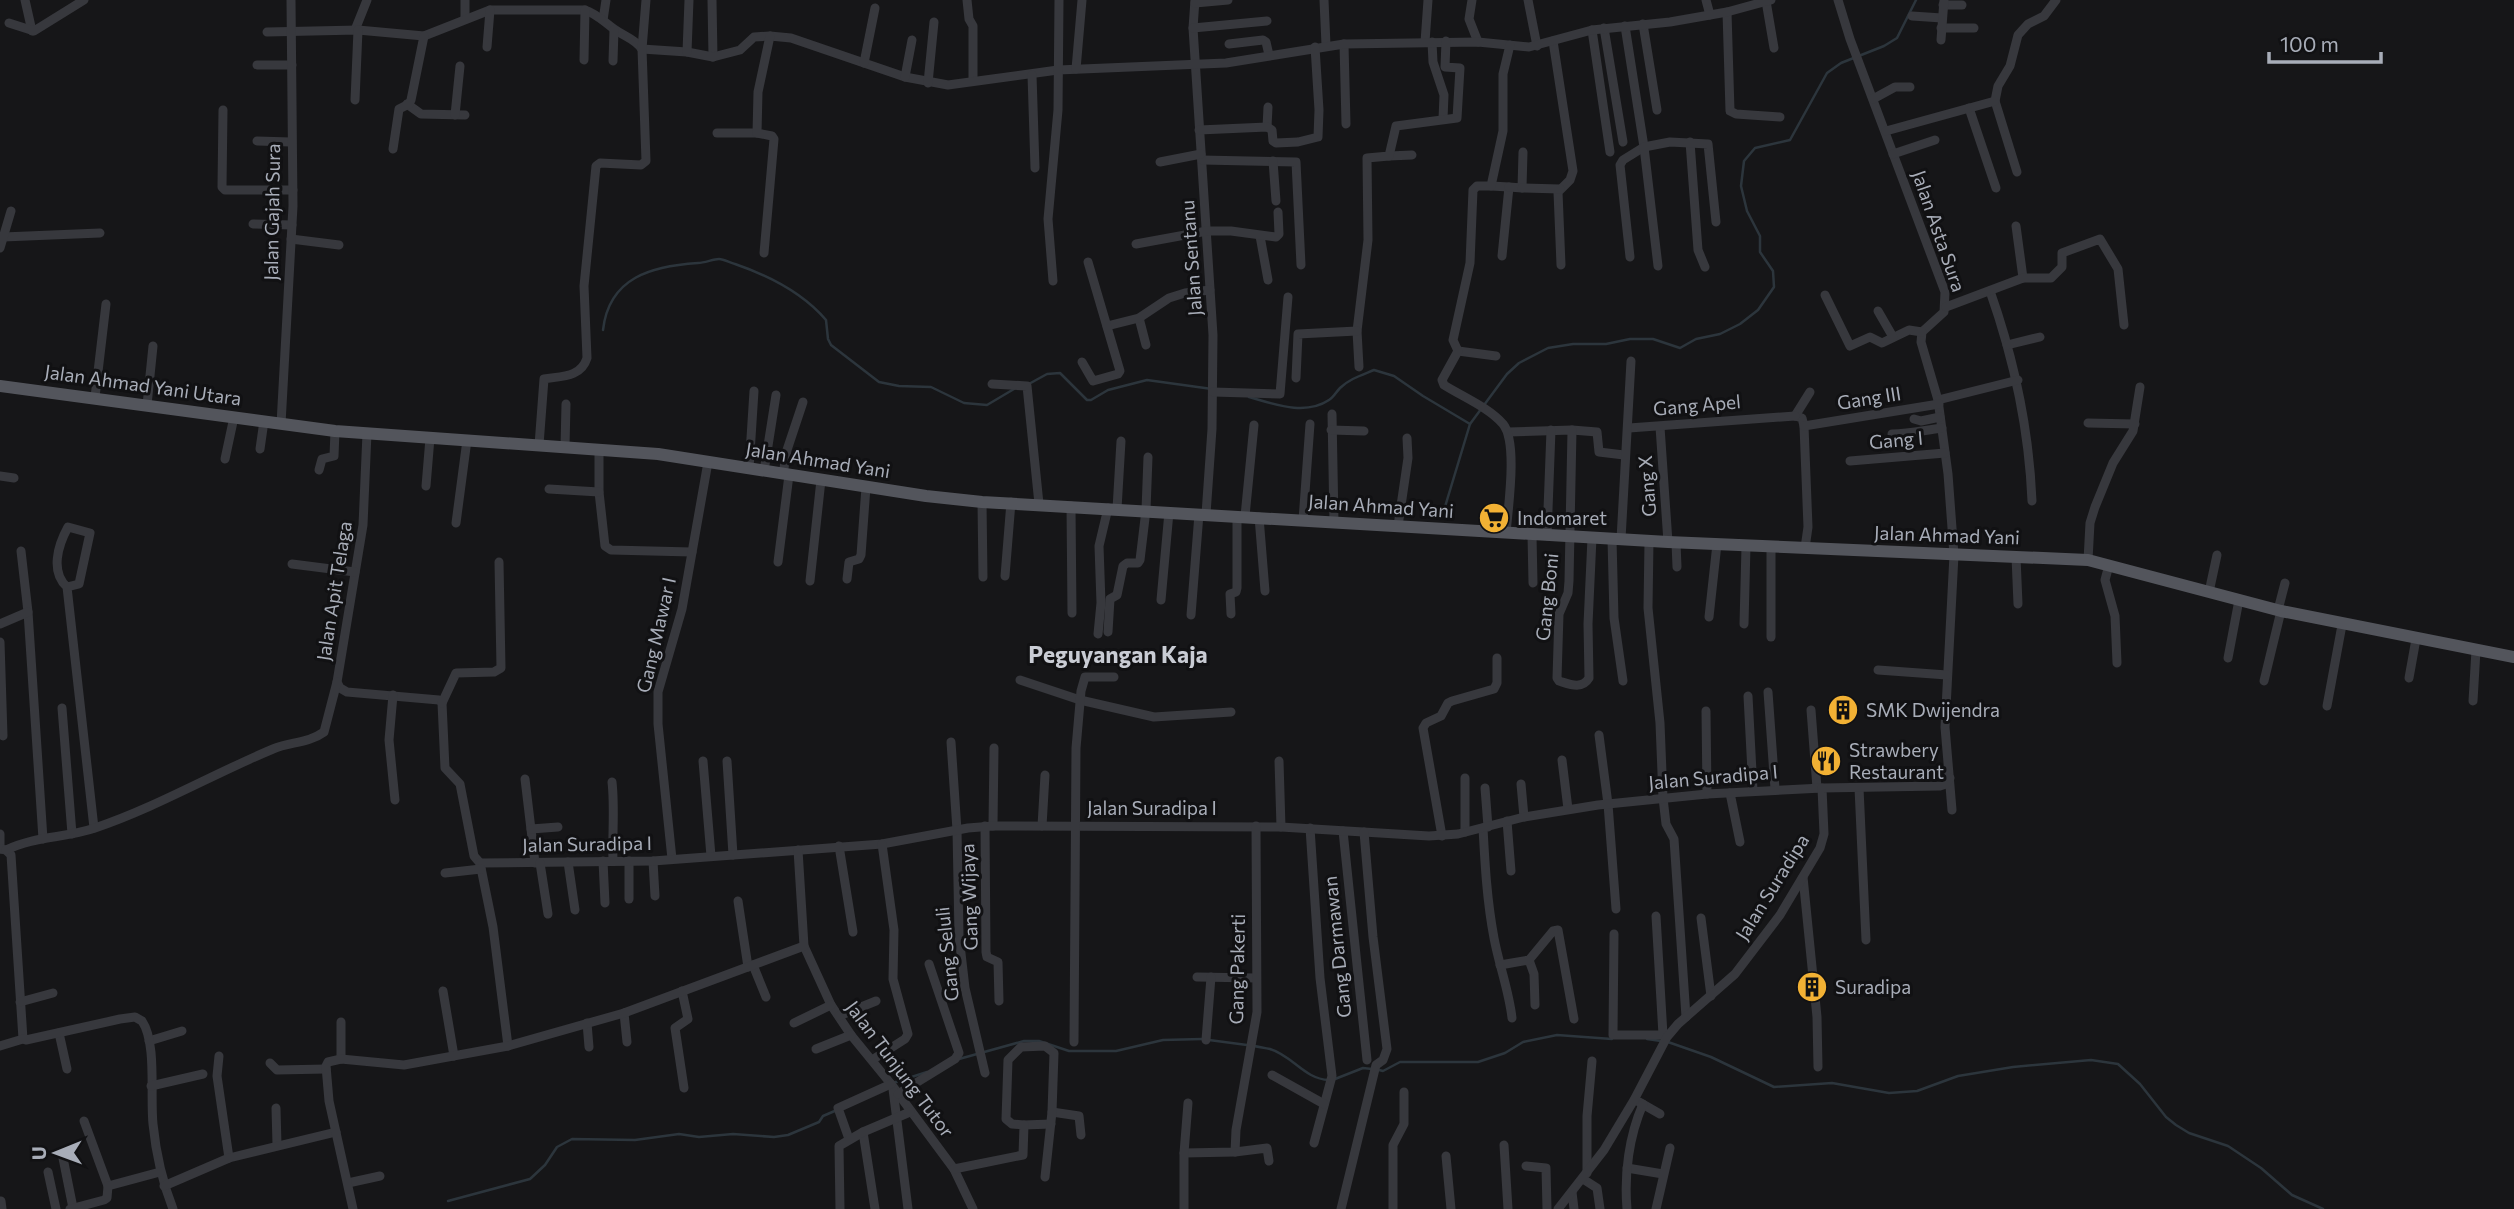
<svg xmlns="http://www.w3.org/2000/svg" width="2514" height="1209" viewBox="0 0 2514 1209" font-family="Commissioner,sans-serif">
  <rect width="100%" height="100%" fill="#161618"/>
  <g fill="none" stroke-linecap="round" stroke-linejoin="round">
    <g stroke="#2c353c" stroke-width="2.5">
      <path d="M603 330C609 277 652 266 698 263 705 263 713 259 719 259 724 259 730 263 735 264 767 275 803 293 826 320L828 339 831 345 879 382 899 386 931 387 964 403 987 405 1014 389"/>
      <path d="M1027 385 1047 374 1060 373 1087 400H1091L1108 390 1147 380 1212 389"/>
      <path d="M1249 397C1274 404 1305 416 1329 400 1334 397 1336 392 1340 388 1349 379 1362 375 1374 370L1394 376 1423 396 1470 424"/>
      <path d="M1444 510 1470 424 1507 374 1519 363 1548 348 1573 344H1606L1630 339H1653L1680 348 1696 339 1720 334 1740 324 1758 310 1774 287 1773 271 1760 252V236L1747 211 1741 186 1744 161 1755 148 1790 140 1827 73 1841 63 1884 46 1897 38 1916 0"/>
      <path d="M1647 1039 1661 1041"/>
      <path d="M1209 1040 1247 1045"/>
      <path d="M1668 1042 1711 1057 1774 1087 1832 1083 1889 1093 1917 1091 1958 1076 2013 1067 2091 1060 2118 1064 2140 1084 2166 1117 2176 1125 2189 1133 2228 1146 2261 1168 2292 1195 2323 1209"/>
      <path d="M1254 1046C1259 1047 1265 1048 1270 1049 1293 1056 1304 1079 1329 1080"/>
      <path d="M959 1059 1024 1041H1039L1069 1051H1116L1163 1040 1202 1039"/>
      <path d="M1379 1070 1383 1071 1400 1062H1478L1505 1053 1523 1042 1557 1035 1612 1039"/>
      <path d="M1335 1079 1363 1068 1372 1069"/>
      <path d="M893 1083 927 1072"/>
      <path d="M448 1201 530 1179 545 1165 557 1147 572 1139 635 1140 679 1134 699 1137 733 1134 774 1137 788 1135 819 1122 823 1116 837 1110"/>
    </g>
    <g stroke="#37383d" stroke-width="9">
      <path d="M25 0 32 31"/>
      <path d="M465 0V19"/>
      <path d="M712 0 713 57"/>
      <path d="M967 0 969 19 973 26V81"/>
      <path d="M1195 0 1193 28 1213 335 1212 429 1206 514"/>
      <path d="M1324 0 1326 45"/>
      <path d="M1472 0 1469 19 1478 42"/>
      <path d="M1528 0 1537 46"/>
      <path d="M1706 0 1710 15"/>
      <path d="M1838 0 1850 39 1945 292 1944 312 1922 332 1921 342 1938 400 1948 474 1954 555 1945 727 1952 810"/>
      <path d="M1766 1 1774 48"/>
      <path d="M1195 3 1228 0"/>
      <path d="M1943 5H1962"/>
      <path d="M1727 12 1730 111 1736 114 1780 117"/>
      <path d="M1912 16 1942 18"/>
      <path d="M603 20 606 0"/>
      <path d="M9 23 34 31 84 0"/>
      <path d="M1643 24 1657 110"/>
      <path d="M1625 26 1644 147 1623 160 1620 165 1630 257"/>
      <path d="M1193 28 1267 21"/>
      <path d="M1604 28 1623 142"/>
      <path d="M1941 28H1974"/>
      <path d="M355 30 367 0"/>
      <path d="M1592 30 1610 152"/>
      <path d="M267 32 358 30 424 36 490 10H585C597 14 604 22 614 29 625 37 634 38 642 49"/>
      <path d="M1941 40 1944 0"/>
      <path d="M1553 41 1573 171 1570 180 1558 192 1561 265"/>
      <path d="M1425 42 1428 0"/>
      <path d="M1432 42 1433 62 1444 95 1443 119"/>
      <path d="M1229 44 1263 40 1266 42 1269 55"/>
      <path d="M1344 44 1346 124"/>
      <path d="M487 47 490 10"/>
      <path d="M642 49 687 52 713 57 740 50 754 37 770 36 791 38 905 77 948 85 1058 70 1226 63 1344 44 1478 42 1529 47 1592 30 1670 22 1727 12 1771 0"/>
      <path d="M687 52 689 0"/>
      <path d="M584 60 585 10"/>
      <path d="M613 61 614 30"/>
      <path d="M864 63 875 8"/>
      <path d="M257 65H292"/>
      <path d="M1076 69 1082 0"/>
      <path d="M1032 75 1035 168"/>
      <path d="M905 77 912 40"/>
      <path d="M928 83 934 22"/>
      <path d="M1873 99 1895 87H1910"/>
      <path d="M355 100 358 30"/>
      <path d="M1995 101 2017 172"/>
      <path d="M407 104 421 114 465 115"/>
      <path d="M1969 108 1996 188"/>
      <path d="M223 110 222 187 225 190H293"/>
      <path d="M455 115 460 66"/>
      <path d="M1267 127 1268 107"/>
      <path d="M1199 130 1267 127 1272 130 1273 141 1276 143 1298 142 1318 137 1319 110 1315 47"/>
      <path d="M1886 131 1995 101 1998 86 2010 66 2018 35 2028 24 2044 16 2056 0"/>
      <path d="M717 133H757"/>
      <path d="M257 141 291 142"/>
      <path d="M1690 142 1698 250 1705 267"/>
      <path d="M393 149 399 109 409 104 411 100 424 36"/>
      <path d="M1893 154 1935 140"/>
      <path d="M1389 156 1412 155"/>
      <path d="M1202 160 1296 162 1301 265"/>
      <path d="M1273 161 1276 201"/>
      <path d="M1160 162 1201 154"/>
      <path d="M1491 186 1509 187 1502 256"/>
      <path d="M1509 187 1522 188 1523 152"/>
      <path d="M1522 188 1560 189"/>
      <path d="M253 224 292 225"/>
      <path d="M2016 226 2023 278"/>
      <path d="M1260 236 1268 280"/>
      <path d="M3 237 100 233"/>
      <path d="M291 239 339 245"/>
      <path d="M1136 244 1207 231H1231L1276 237 1279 234 1278 212"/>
      <path d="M0 248 11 211"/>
      <path d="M764 253 774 139 772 136 757 133 758 92 770 36"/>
      <path d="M1658 266 1644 147 1670 142 1708 144 1716 222"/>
      <path d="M1053 281 1048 219 1058 110 1059 0"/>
      <path d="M1990 291C2014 359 2029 429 2032 501"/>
      <path d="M1825 295 1850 346 1870 337 1882 343 1909 330 1922 332"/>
      <path d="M1946 307 2023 278H2051L2062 267V253L2100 239 2118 269 2124 325"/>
      <path d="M1878 311 1893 337"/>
      <path d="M1139 318 1146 345"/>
      <path d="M1107 326 1139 318 1169 298 1185 293 1210 290"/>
      <path d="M2007 345 2040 337"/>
      <path d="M1458 351 1496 356"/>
      <path d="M1082 362 1093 381 1118 374 1120 371 1088 262"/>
      <path d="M1359 367 1357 331 1368 240 1367 158 1389 156 1396 126 1457 118 1460 68 1445 67 1446 41"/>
      <path d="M1296 378 1298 334 1357 331"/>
      <path d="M992 384 1027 386 1039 504"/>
      <path d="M1213 392 1280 394 1288 297"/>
      <path d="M95 397 106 304"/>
      <path d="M1938 400 2018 380"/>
      <path d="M147 405 153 346"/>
      <path d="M1332 414 1334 522"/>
      <path d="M1795 416 1802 418 1804 426 1808 527 1805 548"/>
      <path d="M1795 416 1810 392"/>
      <path d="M1914 419 1921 421 1940 417"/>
      <path d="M2088 423 2135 424"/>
      <path d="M281 424 293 206 291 0"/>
      <path d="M1804 426 1939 404"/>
      <path d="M1660 427 1668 542"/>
      <path d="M1629 428 1795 416"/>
      <path d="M1331 430 1364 431"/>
      <path d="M1572 430 1597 432 1599 452 1624 455"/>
      <path d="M1508 432 1572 430 1569 581 1568 593 1559 614 1557 678 1559 681C1569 684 1582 690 1589 678L1588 624 1592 538"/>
      <path d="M367 433 363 525 337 682 340 688 347 692 439 700 442 703 445 768 460 784 474 856 480 863 493 927 508 1046"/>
      <path d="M1892 434C1910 434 1925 430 1942 428"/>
      <path d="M539 445 544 379C560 376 581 378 587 358L584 286 596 166 600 163 641 165 646 161 642 49 646 0"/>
      <path d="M565 447 566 404"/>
      <path d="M260 449 264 421"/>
      <path d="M599 449V492L605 546 611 550 692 552"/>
      <path d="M225 459 234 417"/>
      <path d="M1850 461 1945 453"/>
      <path d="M749 469 754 391"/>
      <path d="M319 470 322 459 334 456 335 431"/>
      <path d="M764 471 776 395"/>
      <path d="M783 474 787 450 803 402"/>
      <path d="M0 476 14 478"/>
      <path d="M426 486 430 438"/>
      <path d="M549 489 599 492"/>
      <path d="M982 502 983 577"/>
      <path d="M1071 506 1072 613"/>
      <path d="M1117 509 1121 441"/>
      <path d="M1245 516 1254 425"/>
      <path d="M1259 517 1265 591"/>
      <path d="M1303 520 1310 424"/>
      <path d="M456 523 467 440"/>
      <path d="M1398 526 1408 458 1407 438"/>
      <path d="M1506 533C1508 509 1518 442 1503 424 1488 407 1463 397 1444 385L1442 380 1458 351 1453 340 1470 263 1473 190 1477 186H1491L1503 131V74L1510 45"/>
      <path d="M1532 535 1533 583"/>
      <path d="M1547 536 1551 430"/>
      <path d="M1612 539 1614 618 1623 681"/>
      <path d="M1621 539 1631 361"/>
      <path d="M1649 541 1648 608 1660 723 1663 798 1666 824 1674 839 1686 1017"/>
      <path d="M1676 543 1677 567"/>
      <path d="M1771 547V637"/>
      <path d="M21 551 28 612 43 839"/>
      <path d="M2016 557 2018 604"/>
      <path d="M2088 560 2090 523 2095 507 2113 463 2133 431 2140 387"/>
      <path d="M778 562 789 475"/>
      <path d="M292 564 355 572"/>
      <path d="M2109 565 2105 580 2115 616 2117 663"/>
      <path d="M1005 576 1011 502"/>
      <path d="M847 579 849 562 859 559 861 555 866 487"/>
      <path d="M810 581 821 480"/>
      <path d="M67 587 79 584 90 533 68 527C58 545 50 572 67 587L94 828"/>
      <path d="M2209 592 2217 555"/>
      <path d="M1161 600 1169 512"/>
      <path d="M2278 610 2285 583"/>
      <path d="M1231 614 1230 594 1236 592 1237 588V516"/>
      <path d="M1191 615 1199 514"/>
      <path d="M1709 617 1717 544"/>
      <path d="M0 624 28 612"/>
      <path d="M1744 624 1746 546"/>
      <path d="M1108 632 1110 599 1117 595 1123 566 1127 563H1138L1140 560 1146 510 1148 457"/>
      <path d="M1098 634 1101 603 1099 546 1108 508"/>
      <path d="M0 642 3 736"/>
      <path d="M2228 658 2239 600"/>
      <path d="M1878 670 1947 675"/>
      <path d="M2409 678 2416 639"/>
      <path d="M1020 680 1080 700 1154 717 1231 712"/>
      <path d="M2264 681 2281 611"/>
      <path d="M1768 692 1775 789"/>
      <path d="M393 695 389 740 395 800"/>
      <path d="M1748 696 1753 791"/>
      <path d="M2473 701 2476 650"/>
      <path d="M442 703 456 673 494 672 501 668 499 562"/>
      <path d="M2327 706 2342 625"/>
      <path d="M62 708 72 834"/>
      <path d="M1811 710 1817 788"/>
      <path d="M1706 711 1707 794"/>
      <path d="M1599 735 1608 804 1616 909"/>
      <path d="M951 742 957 830 959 936 965 988 985 1073"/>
      <path d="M1562 760 1568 809"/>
      <path d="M703 761 711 856"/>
      <path d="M727 761 733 855"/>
      <path d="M1279 761 1281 827"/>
      <path d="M1465 778V832"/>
      <path d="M525 779 535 863"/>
      <path d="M612 782C615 809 612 834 613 861"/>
      <path d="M1521 784 1524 817"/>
      <path d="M1485 788 1488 827"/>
      <path d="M1859 788 1866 940"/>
      <path d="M1730 793 1740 842"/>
      <path d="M1507 821 1511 871"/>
      <path d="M985 826 986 952 987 957 998 962 999 1001"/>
      <path d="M993 826 994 748"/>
      <path d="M1042 826 1045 775"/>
      <path d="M1310 828 1320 978 1332 1076 1314 1143"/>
      <path d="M1483 828C1485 865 1487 901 1494 938 1499 965 1509 991 1512 1018"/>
      <path d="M531 829 558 827"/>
      <path d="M1343 831 1367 1060"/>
      <path d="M0 834V849"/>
      <path d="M1442 836 1423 728 1426 723 1441 716 1448 703 1452 701 1494 689 1497 683V658"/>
      <path d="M839 846 853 932"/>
      <path d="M0 849 6 850 11 855 23 1039"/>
      <path d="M6 850C34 836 66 838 95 828 157 807 213 774 273 749 290 742 309 743 324 732L337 682"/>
      <path d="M672 859 658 724V692L682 609 708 462"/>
      <path d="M603 861 605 903"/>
      <path d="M629 861V899"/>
      <path d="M653 861 655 896"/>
      <path d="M568 862 575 910"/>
      <path d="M480 863 653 861 882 844 968 828 993 826 1281 827 1429 836 1458 834 1524 817 1598 805 1707 794 1822 788"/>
      <path d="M540 863 548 914"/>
      <path d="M445 873 481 869"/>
      <path d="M1803 877 1817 1017 1818 1067"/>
      <path d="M738 901 748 967"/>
      <path d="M1701 918 1711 996"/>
      <path d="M1614 934 1613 1035H1663L1656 916"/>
      <path d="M804 946 831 1005 851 1035 891 1084 954 1169 973 1209"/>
      <path d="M1529 960 1534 974 1535 1005"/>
      <path d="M753 965 766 997"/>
      <path d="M1500 965 1529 960 1553 931 1558 930 1574 1019"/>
      <path d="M1197 977 1256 978"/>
      <path d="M443 991 454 1056"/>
      <path d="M682 991 688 1019 675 1028 684 1088"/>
      <path d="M20 1002 53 993"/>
      <path d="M624 1013 627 1042"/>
      <path d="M839 1016 876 1001"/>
      <path d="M341 1022V1059"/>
      <path d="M587 1023 589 1047"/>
      <path d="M794 1023 831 1005"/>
      <path d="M59 1033 67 1069"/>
      <path d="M1206 1040 1211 977"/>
      <path d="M149 1041 182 1031"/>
      <path d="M1074 1042 1076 748 1081 691 1085 677H1114"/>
      <path d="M0 1046 23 1039 26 1040 120 1019 135 1017 142 1021C157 1043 150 1095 153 1124 156 1154 162 1181 173 1209"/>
      <path d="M816 1049 851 1035"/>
      <path d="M219 1056 217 1076 229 1158"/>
      <path d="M872 1060 905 1039 908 1034 893 979 894 930 882 844"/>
      <path d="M270 1063 277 1070 326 1069"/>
      <path d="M1272 1075 1324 1104"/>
      <path d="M151 1086 203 1074"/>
      <path d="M893 1089 908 1209"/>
      <path d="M898 1094 955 1059 959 1053 929 964"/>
      <path d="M1639 1102 1660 1114"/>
      <path d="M276 1108 277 1145"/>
      <path d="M1052 1112 1079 1116 1081 1135"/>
      <path d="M84 1121 108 1186"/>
      <path d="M1024 1125 1051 1124"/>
      <path d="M863 1132 875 1209"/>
      <path d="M849 1139 838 1108 891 1084"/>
      <path d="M1504 1145 1508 1209"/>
      <path d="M1235 1152 1236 1130 1257 1012 1256 826"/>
      <path d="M1184 1153 1235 1152 1267 1148 1269 1161"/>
      <path d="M1446 1156 1451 1209"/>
      <path d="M63 1158 73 1208"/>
      <path d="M1526 1166 1546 1168 1547 1209"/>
      <path d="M1627 1168 1663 1174"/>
      <path d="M954 1169 1023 1155 1024 1125 1012 1124 1006 1119 1008 1060 1021 1047 1045 1046 1054 1053 1052 1112 1045 1177"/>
      <path d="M48 1172 56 1209"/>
      <path d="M1587 1173V1116L1592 1061"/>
      <path d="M1583 1179 1597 1188 1600 1209"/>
      <path d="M348 1183 380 1176"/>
      <path d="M164 1186 229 1158 336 1132"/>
      <path d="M1572 1192 1574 1209"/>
      <path d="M1 1201 2 1209"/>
      <path d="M70 1209 104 1200 107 1198 108 1186 160 1172"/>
      <path d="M353 1209 329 1101 326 1066 328 1062 341 1059 404 1065 508 1046 624 1013 804 946 798 850"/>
      <path d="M840 1209 839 1146 863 1132 910 1112"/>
      <path d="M1184 1209V1153L1188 1103"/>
      <path d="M1341 1209 1376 1065 1383 1060 1387 1049 1373 937 1364 832"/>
      <path d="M1393 1209V1145L1404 1124V1092"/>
      <path d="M1558 1209 1604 1150 1634 1100 1667 1037 1678 1024 1735 974 1780 915 1820 848 1824 834 1822 788 1940 786 1946 784 1950 778"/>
      <path d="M1627 1209C1624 1174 1629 1136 1643 1104"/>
      <path d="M1656 1209 1670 1148"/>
    </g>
    <path stroke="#53555c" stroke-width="12" d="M0 386 335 431 658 454 926 496 982 502 1668 542 2088 560 2281 611 2514 657"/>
  </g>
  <defs>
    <g id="supermarket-disc" transform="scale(1.575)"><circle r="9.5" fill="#f2b134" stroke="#111113"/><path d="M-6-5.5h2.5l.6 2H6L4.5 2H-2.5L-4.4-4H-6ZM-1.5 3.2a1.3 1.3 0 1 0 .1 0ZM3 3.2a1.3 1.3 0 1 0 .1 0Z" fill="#111"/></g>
    <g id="building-disc" transform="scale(1.575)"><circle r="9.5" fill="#f2b134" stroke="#111113"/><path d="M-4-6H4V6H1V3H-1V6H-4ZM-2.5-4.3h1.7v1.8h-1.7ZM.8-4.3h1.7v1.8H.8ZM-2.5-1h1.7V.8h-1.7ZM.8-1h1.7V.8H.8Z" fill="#111"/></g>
    <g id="restaurant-disc" transform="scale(1.575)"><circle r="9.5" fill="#f2b134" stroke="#111113"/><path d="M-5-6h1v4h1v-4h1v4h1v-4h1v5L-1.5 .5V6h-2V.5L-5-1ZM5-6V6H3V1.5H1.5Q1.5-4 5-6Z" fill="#111"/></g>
  </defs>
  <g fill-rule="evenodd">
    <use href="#supermarket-disc" x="1494" y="518"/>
    <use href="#building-disc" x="1843" y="710"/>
    <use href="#restaurant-disc" x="1826" y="761"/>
    <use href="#building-disc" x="1812" y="987"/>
  </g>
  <g text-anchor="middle" stroke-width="6" stroke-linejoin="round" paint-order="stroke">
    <g font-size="19" fill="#a8adb8" stroke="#111113">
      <text transform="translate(272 212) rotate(-89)" y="7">Jalan Gajah Sura</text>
      <text transform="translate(1939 231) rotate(71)" y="7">Jalan Asta Sura</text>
      <text transform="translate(1191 258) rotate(-94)" y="7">Jalan Sentanu</text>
      <text transform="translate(143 385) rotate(8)" y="7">Jalan Ahmad Yani Utara</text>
      <text transform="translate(1869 398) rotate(-9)" y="7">Gang III</text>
      <text transform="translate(1697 405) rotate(-5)" y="7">Gang Apel</text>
      <text transform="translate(1896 440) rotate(-5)" y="7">Gang I</text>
      <text transform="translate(818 460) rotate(9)" y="7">Jalan Ahmad Yani</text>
      <text transform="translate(1647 486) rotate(-94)" y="7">Gang X</text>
      <text transform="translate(1381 506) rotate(4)" y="7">Jalan Ahmad Yani</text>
      <text transform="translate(1947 535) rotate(2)" y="7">Jalan Ahmad Yani</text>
      <text transform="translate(334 591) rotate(-81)" y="7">Jalan Apit Telaga</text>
      <text transform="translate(1547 597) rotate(-84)" y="7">Gang Boni</text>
      <text transform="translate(656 635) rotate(-77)" y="7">Gang Mawar I</text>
      <text transform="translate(1713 777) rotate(-5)" y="7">Jalan Suradipa I</text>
      <text x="1152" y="815">Jalan Suradipa I</text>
      <text transform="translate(587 844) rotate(-1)" y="7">Jalan Suradipa I</text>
      <text transform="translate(1772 887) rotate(-58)" y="7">Jalan Suradipa</text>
      <text transform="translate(969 897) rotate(-92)" y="7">Gang Wijaya</text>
      <text transform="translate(1337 947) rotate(-96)" y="7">Gang Darmawan</text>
      <text transform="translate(947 954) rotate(-96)" y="7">Gang Seluli</text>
      <text transform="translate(1237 969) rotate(-89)" y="7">Gang Pakerti</text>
      <text transform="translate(900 1069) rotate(53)" y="7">Jalan Tunjung Tutor</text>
    </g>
    <g font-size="19" fill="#a8adb8" stroke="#111113" text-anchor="start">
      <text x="1517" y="525">Indomaret</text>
      <text x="1866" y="717">SMK Dwijendra</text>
      <text x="1849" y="757">Strawbery<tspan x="1849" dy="22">Restaurant</tspan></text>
      <text x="1835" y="994">Suradipa</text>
    </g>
    <g font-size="23" font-weight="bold" fill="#c9ccd4" stroke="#111113">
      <text x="1118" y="663">Peguyangan Kaja</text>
    </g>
  </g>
  <g transform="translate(56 1153) rotate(269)" stroke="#111113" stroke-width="5" paint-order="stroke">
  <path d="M0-5L12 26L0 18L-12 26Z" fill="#a8adb8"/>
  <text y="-10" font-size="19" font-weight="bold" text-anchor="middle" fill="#a8adb8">U</text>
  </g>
  <path d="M2269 52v10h112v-10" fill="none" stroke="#a8adb8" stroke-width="3.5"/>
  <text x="2280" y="52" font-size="21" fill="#a8adb8" stroke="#111113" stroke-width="5" paint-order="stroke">100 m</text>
</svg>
